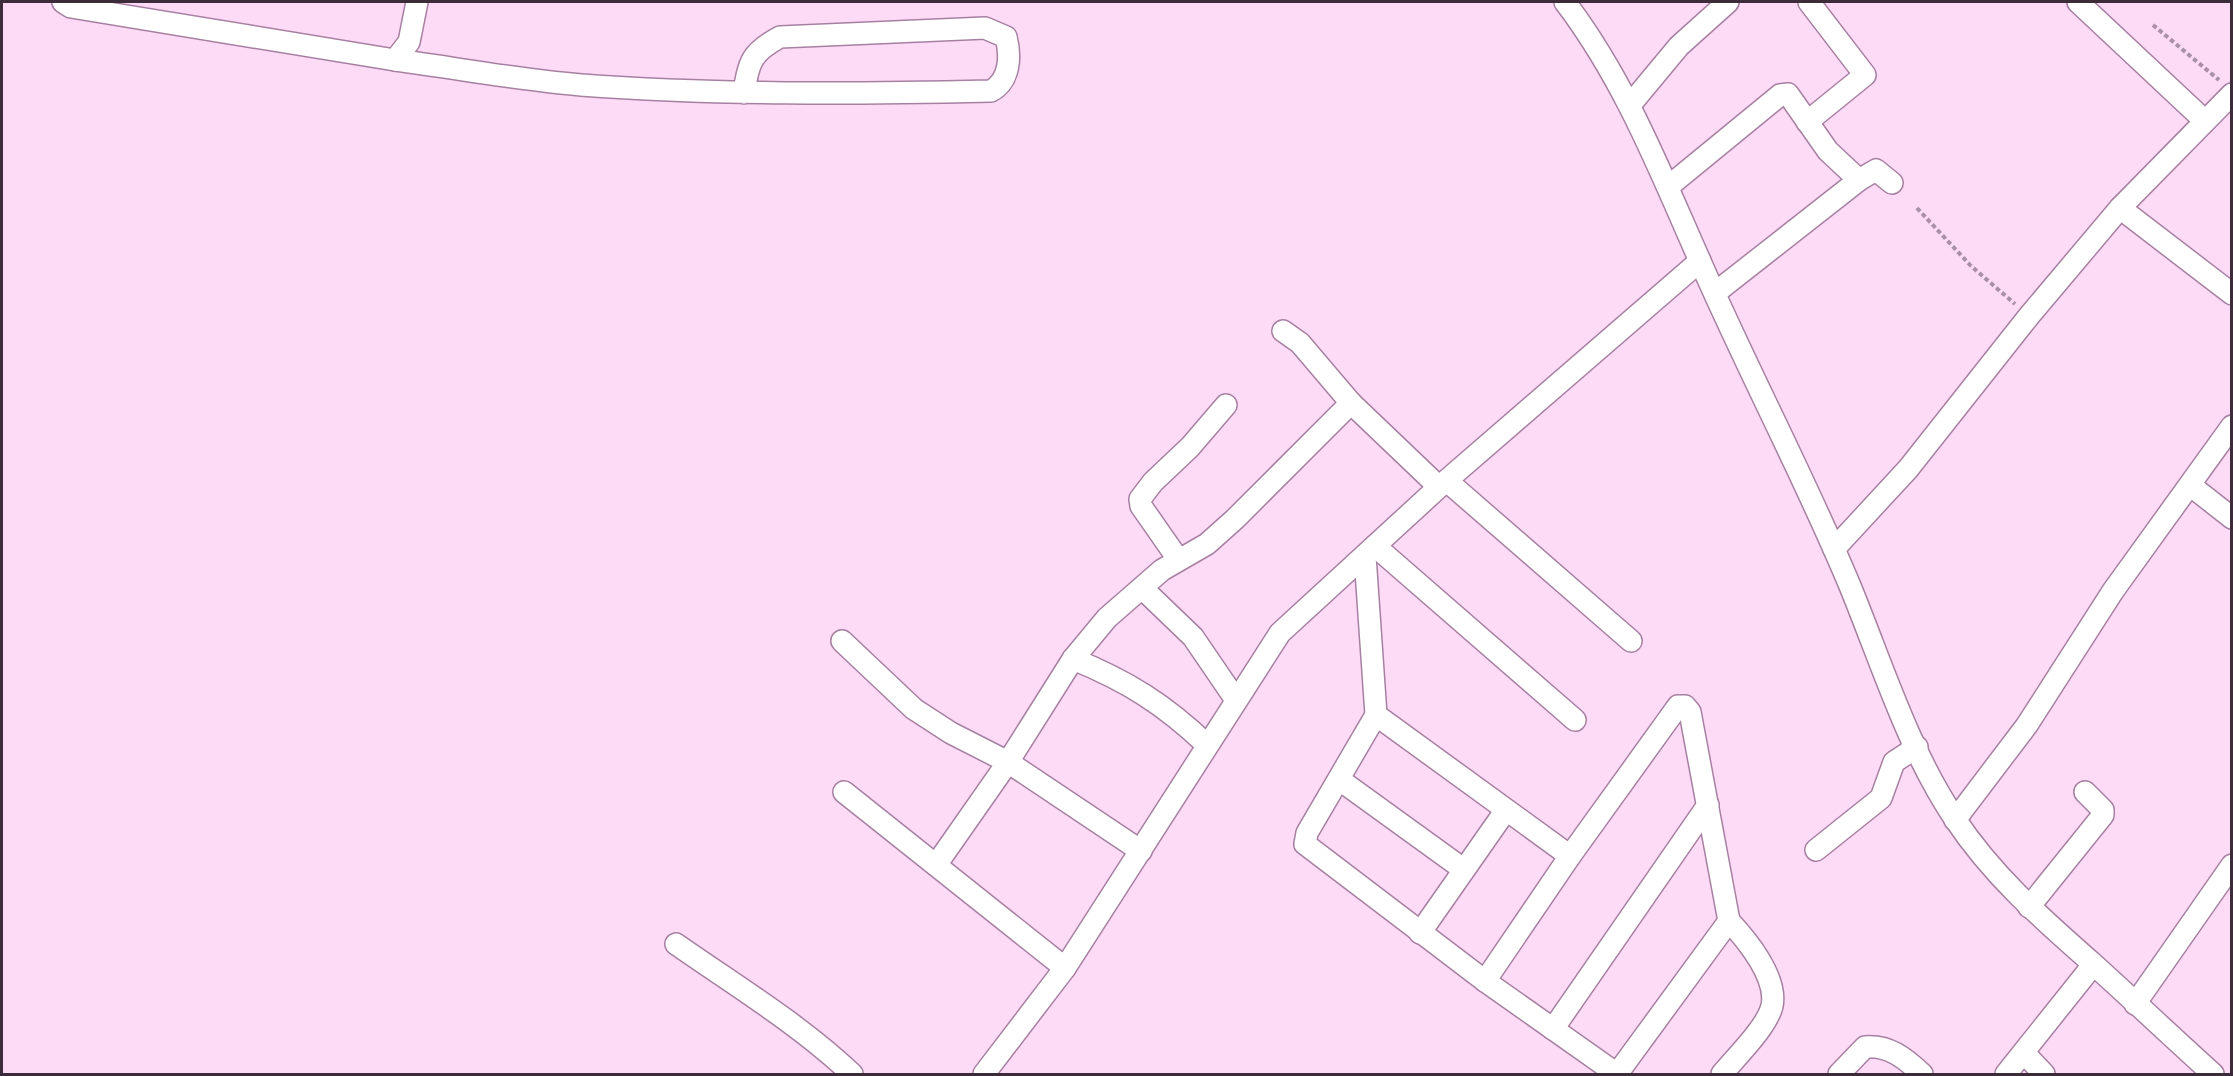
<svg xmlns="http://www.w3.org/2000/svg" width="2233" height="1076" viewBox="0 0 2233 1076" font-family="Signika,sans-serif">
  <rect width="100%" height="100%" fill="#fddbf7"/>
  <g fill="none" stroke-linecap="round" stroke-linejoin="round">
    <g stroke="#a780a1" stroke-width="24">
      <g id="minor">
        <path d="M63 2 71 7 395 60 409 42 417 2"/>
        <path d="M1565 2C1625 81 1660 171 1700 261 1748 371 1804 476 1850 586 1882 664 1908 749 1955 819 1992 875 2041 918 2091 962 2132 999 2172 1037 2213 1074"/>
        <path d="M2078 2 2205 121"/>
        <path d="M395 60C457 68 519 80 581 85 717 95 854 94 991 91 1010 81 1011 56 1006 37L985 28 780 37C752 52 748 62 744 93"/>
        <path d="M1630 105 1679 46 1728 2"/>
        <path d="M1807 122 1865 75 1809 2"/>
        <path d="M1669 186 1780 95 1788 94 1828 151 1859 180 1876 170 1892 183"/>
        <path d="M2120 208 2232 294"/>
        <path d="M1715 293 1859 180"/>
        <path d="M1283 331 1300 343 1351 403 1439 487"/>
        <path d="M1447 481 1631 641"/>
        <path d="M2190 485 2232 518"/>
        <path d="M1375 546 1575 720"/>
        <path d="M1834 549 1908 469 2029 316 2120 208 2232 94"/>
        <path d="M1365 556 1376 715 1307 833 1305 844 1485 981 1617 1074"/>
        <path d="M1178 559 1141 506 1140 499 1153 482 1190 447 1226 405"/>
        <path d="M1142 588 1193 637 1236 700"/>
        <path d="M842 641 914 709 951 733 1008 762 1141 851"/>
        <path d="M1073 659C1127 681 1164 704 1207 745"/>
        <path d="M1376 715 1570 856"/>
        <path d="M1340 780 1463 869"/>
        <path d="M844 792 1065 968"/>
        <path d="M1955 820 2027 725 2113 591 2232 426"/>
        <path d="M1816 850 1881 798 1894 762 1917 747"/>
        <path d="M936 865 1008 762 1073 659 1107 618 1162 570 1207 544 1235 519 1351 403"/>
        <path d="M2029 907 2103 815V810L2085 792"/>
        <path d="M1420 933 1506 810"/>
        <path d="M676 944C736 986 799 1024 852 1074"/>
        <path d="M1485 981 1570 856 1673 713 1678 706H1685L1690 712 1729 921 1617 1074"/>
        <path d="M2135 1004 2232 865"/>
        <path d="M1553 1029 1708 805"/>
        <path d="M2025 1054 2044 1074"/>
        <path d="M984 1074 1065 968 1280 633 1439 487 1700 261"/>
        <path d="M1722 1074C1736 1057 1767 1027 1772 1006 1778 978 1747 940 1729 921"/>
        <path d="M1839 1074 1865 1047C1889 1045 1905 1058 1922 1074"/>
        <path d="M2006 1074 2093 965"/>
      </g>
    </g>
    <g stroke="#aa90a6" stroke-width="4" stroke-dasharray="4.5 3" stroke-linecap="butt">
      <path d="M2153 25 2219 80"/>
      <path d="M1917 208 1971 266 2015 304"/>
    </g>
    <use href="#minor" stroke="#fff" stroke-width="21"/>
  </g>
  <rect width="2233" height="1076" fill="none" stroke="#3c2c3a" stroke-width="6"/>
</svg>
